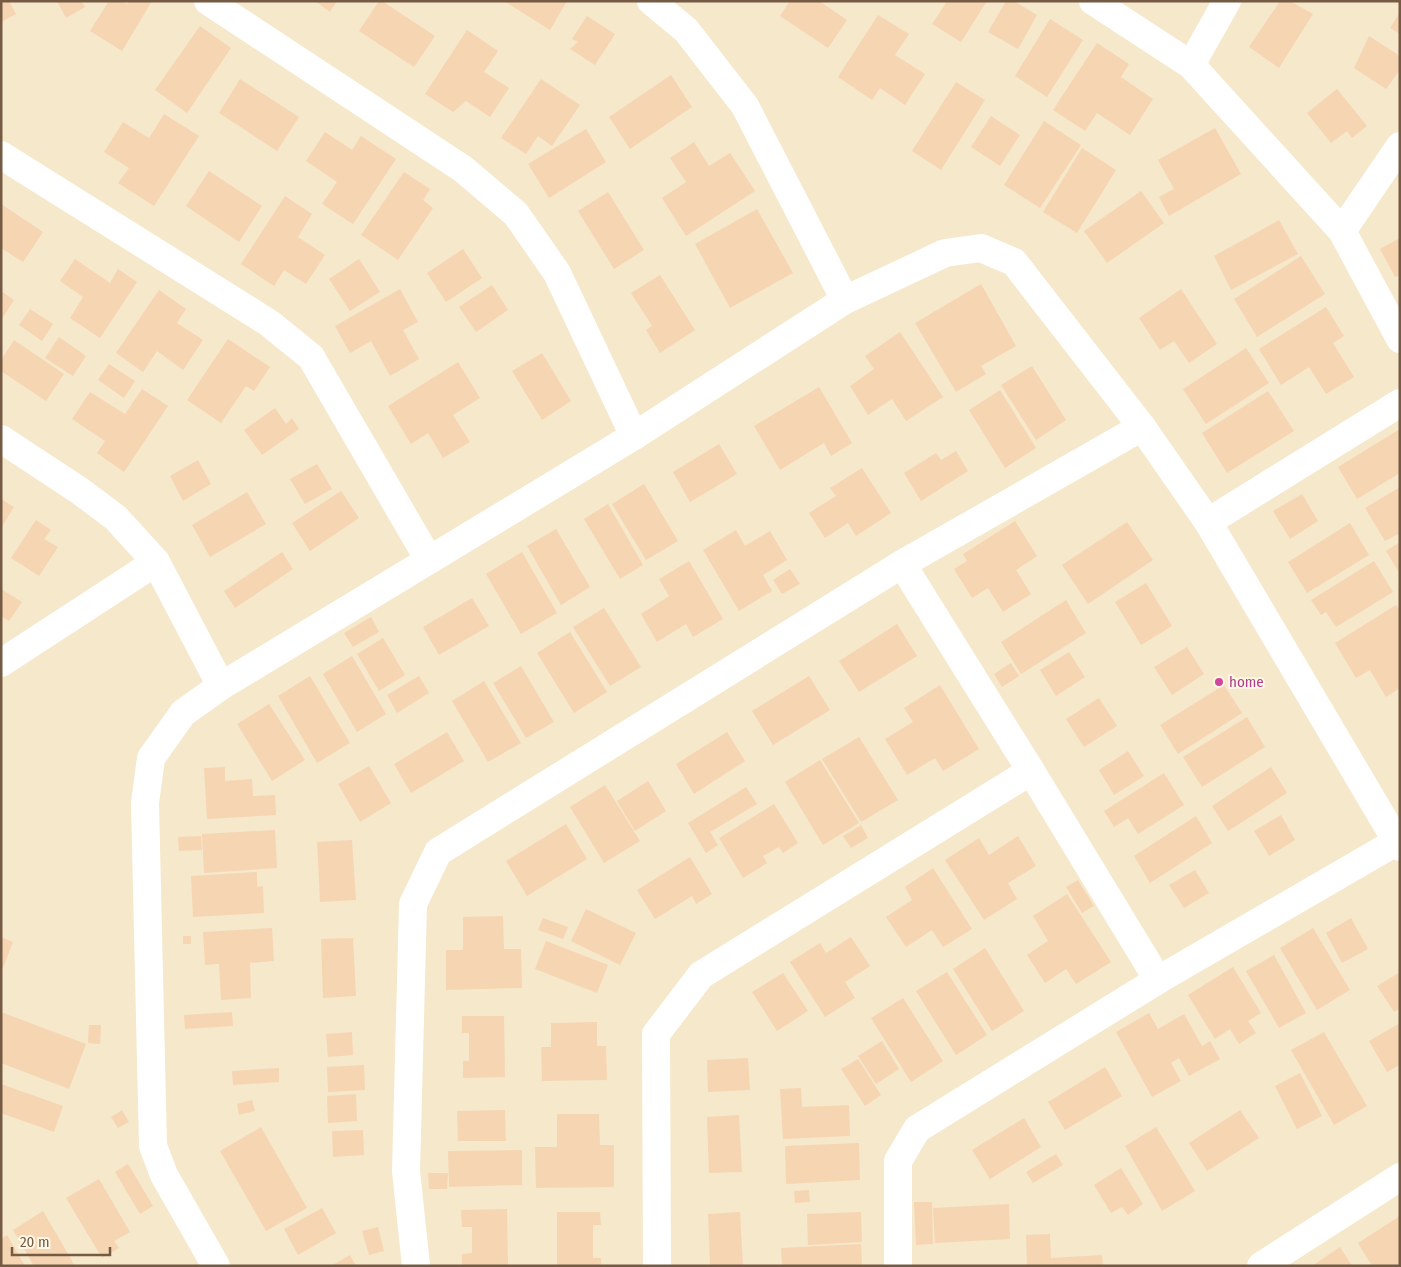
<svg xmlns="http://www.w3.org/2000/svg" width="1401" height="1267" viewBox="0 0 1401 1267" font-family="'Fira Sans Condensed',sans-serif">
  <rect width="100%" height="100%" fill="#fef5de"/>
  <rect fill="#f6e8cb" x="1" y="1" width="1399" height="1265"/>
  <g fill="#f6d5b3">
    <path d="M1 1H9L16 14 1 22Z"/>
    <path d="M57 1H81L85 7 66 18Z"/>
    <path d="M109 1H122L127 4 129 1H152L122 51 90 31Z"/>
    <path d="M315 1H337L330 12Z"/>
    <path d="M379 1H382L435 36 414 67 359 31Z"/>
    <path d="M504 1H567L550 30Z"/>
    <path d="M790 1H819L847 20 828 48 780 16Z"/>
    <path d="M943 1H987L961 42 932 24 946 3Z"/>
    <path d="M1006 1H1014L1037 15 1018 49 988 32Z"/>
    <path d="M1280 1H1290L1313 14 1279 68 1249 47Z"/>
    <path d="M1400 12V34L1390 28Z"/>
    <path d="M878 15 909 34 895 55 925 74 905 105 880 88 872 100 838 77Z"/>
    <path d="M587 16 615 34 595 65 570 49 578 42 572 39Z"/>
    <path d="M1050 19 1083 40 1047 97 1015 76Z"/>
    <path d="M200 26 231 48 187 113 155 90Z"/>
    <path d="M467 30 498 51 484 72 509 88 490 117 466 101 453 112 425 94Z"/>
    <path d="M1369 36 1400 56V70L1386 89 1354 68Z"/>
    <path d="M1097 43 1129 64 1121 77 1153 99 1130 135 1097 113 1085 131 1053 110Z"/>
    <path d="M671 75 692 107 630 149 609 117Z"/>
    <path d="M240 79 299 117 277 151 219 113Z"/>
    <path d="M541 79 580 105 552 146 538 136 526 154 501 138Z"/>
    <path d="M956 82 985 100 941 170 912 151Z"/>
    <path d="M1337 89 1367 126 1352 138 1347 131 1331 143 1307 113Z"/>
    <path d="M164 114 199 136 154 206 118 183 129 168 104 152 123 122 149 138Z"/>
    <path d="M991 116 1020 135 1000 166 971 147Z"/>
    <path d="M1044 121 1081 145 1040 208 1004 185Z"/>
    <path d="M1215 128 1241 174 1169 216 1159 197 1174 189 1158 160Z"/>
    <path d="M586 129 606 162 549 198 528 164Z"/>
    <path d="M325 132 352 150 361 136 396 159 353 224 322 204 337 182 306 161Z"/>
    <path d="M694 142 709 166 730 153 755 191 686 236 662 198 686 182 670 158Z"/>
    <path d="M1082 148 1116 170 1077 233 1043 212Z"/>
    <path d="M209 171 262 206 239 242 186 206Z"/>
    <path d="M404 172 430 189 423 200 433 208 398 260 361 235Z"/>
    <path d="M1141 191 1164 223 1107 263 1084 231Z"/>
    <path d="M608 192 644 250 614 269 578 211Z"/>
    <path d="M285 196 312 214 298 237 325 255 306 284 284 270 274 286 241 264Z"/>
    <path d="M1 204 43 232 23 262 1 248Z"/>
    <path d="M757 209 793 273 730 308 695 244Z"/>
    <path d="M1279 220 1298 254 1231 290 1214 256Z"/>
    <path d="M1400 238V275L1395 277 1380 249Z"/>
    <path d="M463 249 482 278 446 302 427 273Z"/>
    <path d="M1301 256 1325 294 1257 337 1234 299Z"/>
    <path d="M75 259 110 283 118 269 137 282 100 338 70 318 83 297 60 281Z"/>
    <path d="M359 259 380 292 350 311 329 279Z"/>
    <path d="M660 275 695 330 660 353 646 330 652 326 631 293Z"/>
    <path d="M981 284 1016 346 981 366 986 374 956 392 915 323Z"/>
    <path d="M492 285 508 310 476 332 459 307Z"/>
    <path d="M400 289 418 322 403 330 419 359 390 376 371 341 350 353 335 326Z"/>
    <path d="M1181 289 1217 344 1189 363 1174 341 1160 350 1139 318Z"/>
    <path d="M159 290 186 309 177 323 203 340 183 370 157 351 143 372 116 353Z"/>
    <path d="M1 291 14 300 1 320Z"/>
    <path d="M1326 307 1344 336 1333 343 1354 377 1326 394 1309 367 1281 385 1259 349Z"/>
    <path d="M30 309 53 324 42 341 19 325Z"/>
    <path d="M900 332 943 397 906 421 892 399 868 415 850 386 874 369 865 356Z"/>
    <path d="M59 337 86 356 73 376 45 358Z"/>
    <path d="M228 339 270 367 254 391 246 386 221 423 187 400Z"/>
    <path d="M14 340 64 374 46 401 1 371V360Z"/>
    <path d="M1246 348 1269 383 1206 424 1183 389Z"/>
    <path d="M542 353 571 401 542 420 512 371Z"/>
    <path d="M458 362 480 398 453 415 470 442 443 458 428 433 411 444 388 406Z"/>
    <path d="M109 364 135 381 124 398 98 380Z"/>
    <path d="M1032 366 1066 420 1036 440 1001 385Z"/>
    <path d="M819 387 852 443 831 456 824 443 780 470 754 426Z"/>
    <path d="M142 389 168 406 124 472 97 453 105 441 72 419 90 392 125 414Z"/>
    <path d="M1000 390 1036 448 1005 468 969 410Z"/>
    <path d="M1268 391 1294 431 1227 473 1202 433Z"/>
    <path d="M275 408 286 424 292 418 299 429 262 455 244 430Z"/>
    <path d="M1400 429V473L1357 499 1338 467Z"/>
    <path d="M719 444 737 474 690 502 673 472Z"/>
    <path d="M956 451 968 471 921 501 904 473 936 453 941 460Z"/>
    <path d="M198 460 211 484 183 501 170 476Z"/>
    <path d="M317 464 332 489 305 504 290 479Z"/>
    <path d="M862 468 891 513 856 536 848 523 825 538 809 513 836 496 830 488Z"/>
    <path d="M644 484 678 541 646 560 612 504Z"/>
    <path d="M1400 487V533L1385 541 1365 508Z"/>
    <path d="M341 491 359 518 310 551 292 523Z"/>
    <path d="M247 492 266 524 210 557 192 525Z"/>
    <path d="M1302 494 1318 521 1290 539 1273 511Z"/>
    <path d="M1 499 14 507 1 528Z"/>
    <path d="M608 504 643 565 620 579 584 519Z"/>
    <path d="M36 520 51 530 44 539 58 547 39 576 11 558Z"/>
    <path d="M1015 521 1037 556 1016 570 1031 594 1003 612 988 588 972 598 954 569 967 561 963 554Z"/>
    <path d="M1127 522 1153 560 1088 604 1062 565Z"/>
    <path d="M1350 523 1369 555 1307 593 1288 562Z"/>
    <path d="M556 529 590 587 561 605 527 546Z"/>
    <path d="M736 530 745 546 770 531 787 560 763 575 772 591 739 611 703 550Z"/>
    <path d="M1400 542V574L1386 551Z"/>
    <path d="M282 552 293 569 235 608 224 591Z"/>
    <path d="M522 552 557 613 521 634 486 574Z"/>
    <path d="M689 561 723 619 693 637 686 624 657 642 641 614 669 596 659 579Z"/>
    <path d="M1374 561 1393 592 1336 627 1326 612 1321 615 1311 600Z"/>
    <path d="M790 569 800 584 782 594 773 580Z"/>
    <path d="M1146 583 1172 626 1141 645 1115 602Z"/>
    <path d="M1 589 22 602 9 621 1 616Z"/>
    <path d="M472 598 489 626 439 655 423 627Z"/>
    <path d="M1066 600 1086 633 1021 674 1001 642Z"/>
    <path d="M1396 605 1400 610V688L1386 697 1370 670 1356 678 1335 643Z"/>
    <path d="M604 608 641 667 610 686 573 627Z"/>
    <path d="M371 617 379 632 353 647 344 633Z"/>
    <path d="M897 624 917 656 859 692 839 661Z"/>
    <path d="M570 632 607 692 574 713 537 653Z"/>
    <path d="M383 638 405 675 379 691 357 654Z"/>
    <path d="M1187 647 1204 674 1172 695 1154 667Z"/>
    <path d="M1069 652 1085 677 1056 696 1040 670Z"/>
    <path d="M352 656 386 714 357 732 323 674Z"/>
    <path d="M1011 663 1019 676 1002 687 994 674Z"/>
    <path d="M521 666 554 722 526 738 493 683Z"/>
    <path d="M310 676 350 743 317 763 278 696Z"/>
    <path d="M419 676 429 693 397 713 387 695Z"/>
    <path d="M809 676 830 710 773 745 752 711Z"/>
    <path d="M484 681 521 743 488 762 452 701Z"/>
    <path d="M940 685 979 749 943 771 935 758 907 775 885 739 913 722 904 708Z"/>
    <path d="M1224 685 1242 713 1178 754 1160 725Z"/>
    <path d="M1099 698 1117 726 1084 747 1066 719Z"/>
    <path d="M269 704 305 760 272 781 237 724Z"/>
    <path d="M1247 717 1265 747 1202 787 1183 757Z"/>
    <path d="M447 732 464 761 411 793 394 764Z"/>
    <path d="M727 732 745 761 694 794 676 764Z"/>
    <path d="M859 737 898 800 861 822 822 759Z"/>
    <path d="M1128 751 1144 776 1114 795 1099 770Z"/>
    <path d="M820 760 859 823 823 845 785 782Z"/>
    <path d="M369 766 391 803 360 822 338 784Z"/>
    <path d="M225 767V781L252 779 253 796 275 795 276 815 207 819 204 768Z"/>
    <path d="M1271 767 1287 793 1228 831 1212 806Z"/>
    <path d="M1164 773 1184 805 1138 834 1128 818 1114 827 1104 811Z"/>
    <path d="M648 781 666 811 635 831 617 801Z"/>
    <path d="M605 785 640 841 604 863 570 807Z"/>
    <path d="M746 787 757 804 710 832 718 845 706 853 688 823Z"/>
    <path d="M774 804 798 843 783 853 779 847 763 856 767 863 743 878 719 838Z"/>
    <path d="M1281 815 1295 840 1269 856 1254 831Z"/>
    <path d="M1196 816 1212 843 1150 883 1134 856Z"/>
    <path d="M566 824 587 859 527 896 506 861Z"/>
    <path d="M861 825 868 838 851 848 843 836Z"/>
    <path d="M275 830 277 868 204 873 202 834Z"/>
    <path d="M201 836 202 850 179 851 178 837Z"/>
    <path d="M1018 836 1036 866 1008 883 1017 899 984 920 945 860 979 838 989 855Z"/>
    <path d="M352 840 356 900 320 902 317 842Z"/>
    <path d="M690 857 712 894 696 904 692 896 655 919 637 890Z"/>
    <path d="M933 868 972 929 943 947 932 930 906 947 886 917 912 900 905 887Z"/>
    <path d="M1195 870 1209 893 1184 908 1169 885Z"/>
    <path d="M257 872V887L263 886 264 913 193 917 191 876Z"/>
    <path d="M1078 880 1094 906 1082 913 1066 887Z"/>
    <path d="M1067 894 1111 962 1076 984 1066 969 1045 983 1027 955 1048 941 1033 916Z"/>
    <path d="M586 909 636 933 620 965 571 941Z"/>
    <path d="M503 916 504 949H521L522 988 446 990V950H463V917Z"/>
    <path d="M543 918 568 927 563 939 538 930Z"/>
    <path d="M1351 918 1368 949 1342 963 1326 933Z"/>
    <path d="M272 928 274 961 250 963 251 998 221 1000 219 964 205 965 203 932Z"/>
    <path d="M1313 928 1350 990 1317 1010 1280 948Z"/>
    <rect x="183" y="936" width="8" height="8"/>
    <path d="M1 937 13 942 1 973Z"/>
    <path d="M851 937 870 966 845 982 855 998 825 1017 790 962 820 943 826 953Z"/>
    <path d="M353 938 356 996 323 998 321 939Z"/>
    <path d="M546 941 608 965 597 993 535 969Z"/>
    <path d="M985 948 1024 1011 992 1031 953 969Z"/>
    <path d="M1274 955 1306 1013 1279 1028 1246 971Z"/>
    <path d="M1233 967 1261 1013 1248 1021 1256 1033 1239 1044 1230 1029 1215 1039 1188 995Z"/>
    <path d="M947 972 987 1035 956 1055 916 991Z"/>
    <path d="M1400 972V1009L1394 1012 1377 986Z"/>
    <path d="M783 973 808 1011 777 1031 752 992Z"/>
    <path d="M903 998 943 1061 911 1082 871 1018Z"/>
    <path d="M1 1012 86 1044 69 1089 1 1063Z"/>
    <path d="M232 1012 233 1026 185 1029 184 1015Z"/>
    <path d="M1149 1013 1158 1029 1184 1014 1202 1046 1210 1041 1220 1059 1189 1076 1179 1058 1171 1063 1181 1081 1152 1097 1116 1032Z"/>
    <path d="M462 1016H504L505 1077 463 1078V1061H469V1033H462Z"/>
    <path d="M597 1022V1046H606L607 1080 542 1081 541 1047H551V1023Z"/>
    <path d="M1400 1023V1065L1387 1072 1369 1041Z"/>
    <path d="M89 1025H101L100 1044 88 1043Z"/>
    <path d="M352 1032 353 1055 328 1057 326 1034Z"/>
    <path d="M1324 1032 1367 1106 1334 1125 1291 1050Z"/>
    <path d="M882 1041 899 1069 876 1084 858 1056Z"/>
    <path d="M748 1058 750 1090 708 1092 707 1060Z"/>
    <path d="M858 1059 881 1095 865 1106 841 1069Z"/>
    <path d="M364 1065 365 1090 328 1092 327 1067Z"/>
    <path d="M1105 1067 1122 1096 1065 1130 1048 1102Z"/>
    <path d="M279 1068V1082L233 1085 232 1071Z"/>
    <path d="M1300 1073 1322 1116 1297 1129 1275 1086Z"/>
    <path d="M1 1084 63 1106 54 1132 1 1113Z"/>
    <path d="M801 1088 802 1107 849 1105 850 1136 783 1139 780 1089Z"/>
    <path d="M356 1094 357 1121 328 1123 327 1096Z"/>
    <path d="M252 1100 255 1111 239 1115 237 1104Z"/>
    <path d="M122 1110 129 1122 118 1128 111 1117Z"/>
    <path d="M505 1110 506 1141H458L457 1111Z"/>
    <path d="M1240 1110 1259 1138 1207 1171 1189 1143Z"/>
    <path d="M557 1114H599L600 1145H614V1187L536 1188 535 1147H557Z"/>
    <path d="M739 1115 742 1172 709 1173 707 1117Z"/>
    <path d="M1024 1118 1041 1147 990 1179 972 1150Z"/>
    <path d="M261 1127 307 1208 266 1231 220 1151Z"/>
    <path d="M1156 1127 1195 1191 1162 1211 1125 1146Z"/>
    <path d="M363 1130 364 1155 333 1157 332 1131Z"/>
    <path d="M859 1143 860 1180 786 1184 785 1146Z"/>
    <path d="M522 1150V1185L449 1187 448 1151Z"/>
    <path d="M1056 1154 1063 1165 1033 1183 1026 1172Z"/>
    <path d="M128 1164 153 1206 140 1214 115 1172Z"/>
    <path d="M1121 1168 1143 1204 1128 1215 1122 1207 1111 1213 1094 1185Z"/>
    <path d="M428 1173H448L447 1189H429Z"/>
    <path d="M99 1179 130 1232 114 1241 119 1248 102 1258 66 1198Z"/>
    <path d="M809 1190 810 1202 795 1203 794 1191Z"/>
    <path d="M914 1202H932L933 1244 916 1245Z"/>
    <path d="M1009 1204 1010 1239 935 1243 933 1208Z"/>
    <path d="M322 1208 336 1233 298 1255 284 1229Z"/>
    <path d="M507 1209 508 1266H462V1254L472 1253V1227H462L461 1210Z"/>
    <path d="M43 1211 75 1266H34L13 1230Z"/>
    <path d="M557 1212H600L601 1225H593V1258H601V1266H557Z"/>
    <path d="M740 1212 743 1266H710L708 1214Z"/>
    <path d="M861 1212 862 1242 808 1245 807 1214Z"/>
    <path d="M1400 1216V1266H1372L1358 1243Z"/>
    <path d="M378 1227 384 1251 369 1255 362 1231Z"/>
    <path d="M1050 1234 1051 1258 1102 1255 1103 1266H1027L1026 1235Z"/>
    <path d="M7 1235 25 1266H1V1239Z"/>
    <path d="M861 1244 862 1266H782L781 1248Z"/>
    <path d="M1340 1247 1352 1266H1312Z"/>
    <path d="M350 1255 356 1266H331Z"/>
  </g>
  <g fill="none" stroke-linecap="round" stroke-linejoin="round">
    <g stroke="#fff" stroke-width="28">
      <path d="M208 1 463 169 516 214 557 273 634 436"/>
      <path d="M651 1 686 30 745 106 845 300"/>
      <path d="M1093 1 1191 65 1342 231 1400 339"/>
      <path d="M1191 65 1227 1"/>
      <path d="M1 155 269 323 311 357 429 560"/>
      <path d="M1342 231 1400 146"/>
      <path d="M1 439 80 491 116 518 156 562"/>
      <path d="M1208 522 1400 403"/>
      <path d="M1 663 156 562 221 686"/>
      <path d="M1031 771 1158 980"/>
      <path d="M216 1266 164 1175 153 1146 145 803 151 758 183 713 221 686 634 436 845 300 945 253 981 248 1014 262 1142 427 1208 522 1400 847"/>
      <path d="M416 1266 406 1171 413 904 438 852 902 564"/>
      <path d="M657 1266 656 1034 701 975 1031 771 902 564 1142 427"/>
      <path d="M898 1266V1161L917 1129 1158 980 1396 842"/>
      <path d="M1261 1266 1400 1177"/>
    </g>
  </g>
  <circle fill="#d1479c" stroke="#fff8e6" stroke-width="2" cx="1219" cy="682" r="5"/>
  <g text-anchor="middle" stroke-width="4" stroke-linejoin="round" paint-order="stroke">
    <g font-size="15" fill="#b23c85" stroke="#fff8e6" text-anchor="start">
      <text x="1229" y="687">home</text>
    </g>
  </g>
  <rect width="1401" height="1267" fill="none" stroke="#755b44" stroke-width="5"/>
  <path d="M12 1247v8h98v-8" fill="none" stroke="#755b44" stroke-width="2.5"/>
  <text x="20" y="1247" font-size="15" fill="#755b44" stroke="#fff8e6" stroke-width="4" paint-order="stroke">20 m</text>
</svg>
